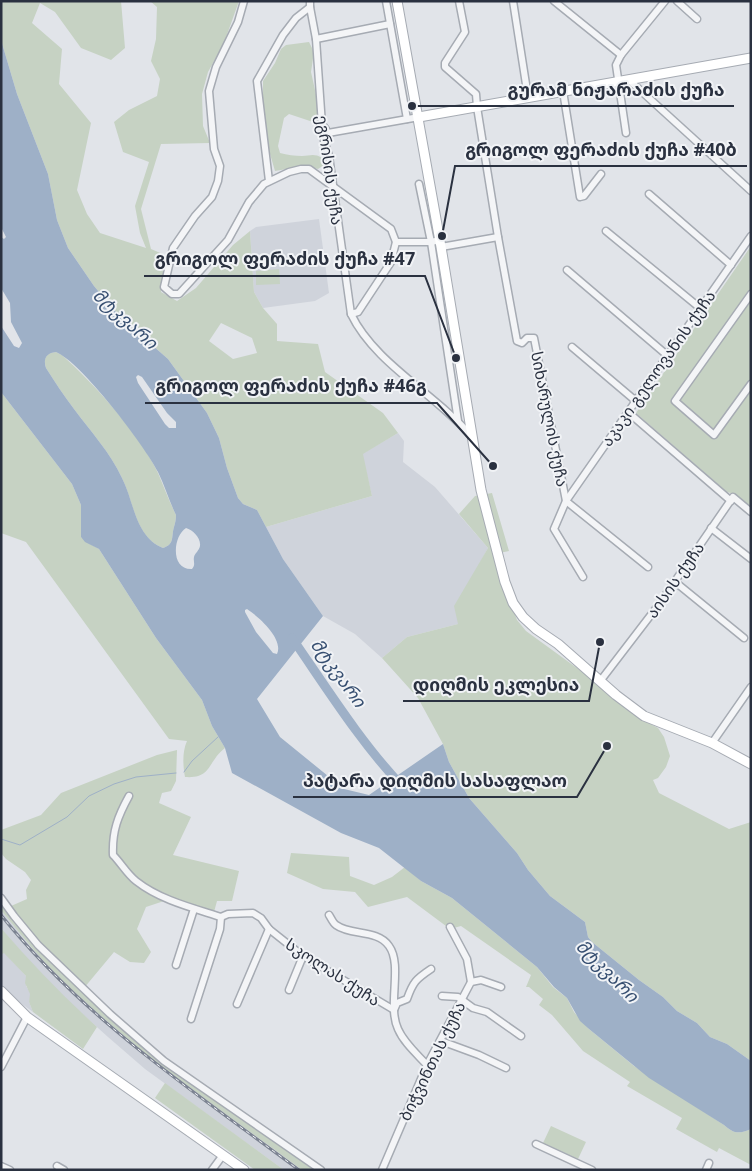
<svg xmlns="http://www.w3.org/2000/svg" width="752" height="1171" viewBox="0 0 752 1171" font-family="'Noto Sans','Noto Sans Georgian',sans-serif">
  <rect width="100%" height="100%" fill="#e1e4e9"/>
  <g fill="#cfd3db">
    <path d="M319 219 329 293 315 301 263 308 254 292 250 231 256 227Z"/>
    <path d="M398 433 404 441 403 462 435 487 488 548 476 570 458 624 407 637 382 658 355 634 323 616 283 559 266 527 372 496 362 454Z"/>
    <path d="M1 910 30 946 63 981 116 1030 168 1071 302 1170H284L145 1069 108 1037 68 1001 22 953 1 928Z"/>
    <path d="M4 952 26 976V986L31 994 29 1002 33 1012 10 995 1 986V955Z"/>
  </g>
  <g fill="#c6d2c3" fill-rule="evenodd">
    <path d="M1 1H121L125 48 111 60 81 48 55 12 40 3 32 23 62 49 59 84 91 123 77 190 87 214 100 233 146 248 140 233 135 206 149 162 123 152 114 122 129 110 157 96 160 79 151 61 156 39 157 7 150 1H239L224 43 208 72 202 94 203 126 210 143 161 144 141 209 151 249 165 255 161 292 177 301 196 288 233 245 250 231 254 292 263 308 277 324V341L318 344 325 372 383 413 398 433 363 454 372 496 266 527 257 510 243 504 238 498 227 468 219 438 207 413 168 359 120 317 94 286 68 248 57 220 48 174 17 94 1 40ZM221 323 252 338 257 353 233 359 209 341Z"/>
    <path d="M309 42 314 52 311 72 319 108 316 123 289 114 284 118 278 146 280 153C287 155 295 156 302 156 310 156 314 153 322 158L324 165 318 169 305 166 275 171 263 130V81L275 63 281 49 286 45Z"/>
    <path d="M751 246V508L734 494 727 492 636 413Z"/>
    <path d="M279 269 280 284 256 285V271Z"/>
    <path d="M56 352 62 355C94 384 140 434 158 473 164 487 169 501 176 515 176 520 175 523 174 527 171 537 175 544 163 548 135 537 134 502 122 478 110 452 91 432 74 409 64 396 55 382 46 368 43 358 46 353 56 352Z"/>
    <path d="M1 392 72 484 81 505V537L90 544 99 549 156 638 202 700 212 726 225 748C207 762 212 779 185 777 183 766 182 752 187 741L169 739 26 542 1 533Z"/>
    <path d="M492 493 509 551 495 554 499 571 517 620 526 631 592 679 637 717 658 728 664 737 670 756 666 767 658 778 653 780 659 793 729 829 751 822V1061L727 1044 710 1037 697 1023 677 1011 663 997 639 980 592 942 588 937 585 922 550 896 528 870 517 853 469 798 449 762 443 744 418 698 382 658 407 637 458 624 454 606 488 548 459 514 475 496Z"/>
    <path d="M177 750 176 781 171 791 162 793 159 803 191 817 173 855 239 871 232 901H217L214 912 197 908 173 898 146 907 137 929 151 952 144 963 130 962 114 952 84 988C59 962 30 937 11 906L27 899 26 890 31 880 25 872 6 859 1 853V830L41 815 61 793 157 755Z"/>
    <path d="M291 853 349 857 350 876 374 885 392 877 405 867 421 881 452 898 537 967 553 987 567 998 574 1012 589 1029 634 1066 724 1125C734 1134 739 1134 751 1129V1165L719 1148 717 1152 676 1129 682 1118 627 1086 630 1082 583 1051 552 1015 539 1005 543 999 529 987H526L531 975 461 926 450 929 407 897 368 907 355 892 323 889 287 873Z"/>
    <path d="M1 903 26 933 66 977 111 1020 161 1061 314 1170H302C221 1110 136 1052 64 982 41 960 21 935 1 910Z"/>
    <path d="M1 928C31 963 63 996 97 1027L83 1049 33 1012 29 1002 30 994 25 983 26 976 4 953 1 955Z"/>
    <path d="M165 1083 284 1170H255L155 1098Z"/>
    <path d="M551 1126 586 1142 578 1159 543 1143Z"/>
  </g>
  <path fill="#9eb0c7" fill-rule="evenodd" d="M1 40 17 94 48 174 57 220 68 248 94 286 120 317 168 359 207 413 219 438 227 468 238 498 243 504 257 510 283 559 323 616 257 699 280 737 344 789 369 795 443 744 449 762 469 798 517 853 528 870 550 896 585 922 588 937 592 942 639 980 663 997 677 1011 697 1023 710 1037 727 1044 751 1061V1129C739 1134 734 1134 724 1125L649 1078 589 1029 580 1021 567 998 554 987 537 967 452 898 421 881 379 848 341 833 232 773 225 748 212 726 202 700 156 638 99 549 85 542 81 537V505L72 484 1 392V326L14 346 19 348 22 343 11 322 10 303 1 288V237L4 239 6 237 1 227ZM56 352C81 362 145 446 158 472 165 486 169 501 176 515 176 520 175 523 174 527 171 537 175 544 163 548 135 537 134 501 122 478 110 452 91 432 74 409 64 396 55 382 46 368 43 359 46 353 56 352ZM138 375 142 377 167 413 176 422V428H169L165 424 138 383 136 377ZM186 528C193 530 201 538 200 546 199 551 195 553 194 557 193 562 196 564 192 569 170 570 173 536 186 528ZM247 609C259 617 284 639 277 654L273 653 256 632 245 612V610Z"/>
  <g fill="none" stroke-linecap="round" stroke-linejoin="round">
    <g stroke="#9eb0c7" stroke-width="1">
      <path d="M184 772 192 761 218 737"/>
      <path d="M1 839 20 845 67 817 89 796 114 784 136 777 176 773"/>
    </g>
    <path stroke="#9eb0c7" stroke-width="9" d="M292 638C326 687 361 743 402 786"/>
    <g stroke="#a6abb3" stroke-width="9">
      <g id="street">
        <path d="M244 1 238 22 216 67 209 91 214 149 220 166 218 181 212 197 195 216 173 248 164 287 172 294H179L228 240 249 202 264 184 289 172 301 169H309L391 229 396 242H431L440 240"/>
        <path d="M310 1V7L316 39 322 125C328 130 329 135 324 141L329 156 351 314C375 364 436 394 472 437"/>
        <path d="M386 1 407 119"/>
        <path d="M459 1 465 32 445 63V67L476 94 477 107 498 237 517 341 522 343 527 338H534L566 501 648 567"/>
        <path d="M513 1 528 97"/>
        <path d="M554 1 621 55"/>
        <path d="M677 1 697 19"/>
        <path d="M316 39 390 24"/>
        <path d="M629 80 751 191"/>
        <path d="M563 91 580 197 584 196 601 174"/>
        <path d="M328 133 419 117"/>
        <path d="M626 133 616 65 621 55 665 1"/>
        <path d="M269 181 257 81 283 35 296 18 310 7"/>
        <path d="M419 184 431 242 458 421"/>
        <path d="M649 194 731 265"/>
        <path d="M606 231 700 308"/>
        <path d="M441 247 498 237"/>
        <path d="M567 270 668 356"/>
        <path d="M751 294 675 401 714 435 751 384"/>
        <path d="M351 314 358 312 391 262 396 242"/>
        <path d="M572 347 637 402"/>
        <path d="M629 413 731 501"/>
        <path d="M711 528 751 559"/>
        <path d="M583 577 554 529 566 501 751 236"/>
        <path d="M674 581 744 638"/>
        <path d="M601 680 660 603 733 497 751 512"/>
        <path d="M712 743 751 687"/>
        <path d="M129 796C118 816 112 831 113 855 121 863 127 874 136 881 160 900 193 908 221 917L228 914 253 913 261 918 269 929 303 956 394 1010 397 1003 407 999C413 982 416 979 431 969"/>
        <path d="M1 898 14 916 38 945 110 1014 164 1061 321 1170"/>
        <path d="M329 915C331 918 333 923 336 925 351 936 377 929 389 946 403 965 387 1006 398 1029 404 1043 417 1054 427 1065"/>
        <path d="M450 927 467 959 471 982"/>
        <path d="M176 965 194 909"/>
        <path d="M289 990 303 956"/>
        <path d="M442 996 458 997 473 1008 487 1012 521 1036"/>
        <path d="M237 1004 269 929"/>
        <path d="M191 1019 220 929 221 917"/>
        <path d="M441 1041 479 1055 506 1068"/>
        <path d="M1 1067 27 1017"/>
        <path d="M536 1144 592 1170"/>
        <path d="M1 1166 10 1170"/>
        <path d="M57 1166 64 1170"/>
        <path d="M212 1170 223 1155"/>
        <path d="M382 1170 427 1065 471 982 481 980 501 987"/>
        <path d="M706 1170 709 1163"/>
      </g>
    </g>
    <g stroke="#a6abb3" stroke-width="11">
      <g id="secondary">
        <path d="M397 1 441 247 481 490 505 582 513 603 523 617 536 629 558 644 616 695 644 716 712 743 751 764"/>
        <path d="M419 117 751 58"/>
        <path d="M1 991 27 1017 51 1034 244 1170"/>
      </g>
    </g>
    <use href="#street" stroke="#f4f5f7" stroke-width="6"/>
    <use href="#secondary" stroke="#fff" stroke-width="9"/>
    <g stroke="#7c8392" stroke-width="3">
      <path id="rail" d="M1 915C84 1019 193 1091 299 1170"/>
    </g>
    <use href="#rail" stroke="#f1f3f6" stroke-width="1" stroke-dasharray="4" stroke-linecap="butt"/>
  </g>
  <g text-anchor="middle" stroke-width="4" stroke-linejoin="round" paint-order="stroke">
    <g font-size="16" fill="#2a3140" stroke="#f1f3f6">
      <text transform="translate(330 170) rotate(82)" y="6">ეგრისის ქუჩა</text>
      <text transform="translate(658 368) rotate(-55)" y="6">აკაკი გელოვანის ქუჩა</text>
      <text transform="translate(550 419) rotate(79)" y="6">სიხარულის ქუჩა</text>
      <text transform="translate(675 580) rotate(-55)" y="6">აისის ქუჩა</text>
      <text transform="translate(333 972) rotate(33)" y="6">სკოლას ქუჩა</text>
      <text transform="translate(432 1061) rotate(-64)" y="6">ბიჭვინთას ქუჩა</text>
    </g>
    <g font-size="18" font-style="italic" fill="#374f71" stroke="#f1f3f6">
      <text transform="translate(125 319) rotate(42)" y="6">მტკვარი</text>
      <text transform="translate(338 673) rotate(54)" y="6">მტკვარი</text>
      <text transform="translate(607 971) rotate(45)" y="6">მტკვარი</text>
    </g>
  </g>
  <path fill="none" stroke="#2a3140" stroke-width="2" d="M412 106L497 106H734M442 236L455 166H747M456 358L425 276H144M493 466L437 403H145M600 642L589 701H403M607 746L577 797H293"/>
  <g fill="#2a3140" stroke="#f1f3f6" stroke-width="2">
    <circle cx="412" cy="106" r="5"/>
    <circle cx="442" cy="236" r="5"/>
    <circle cx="456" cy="358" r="5"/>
    <circle cx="493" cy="466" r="5"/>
    <circle cx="600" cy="642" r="5"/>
    <circle cx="607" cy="746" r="5"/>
  </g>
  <g font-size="18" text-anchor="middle" font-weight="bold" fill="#2a3140" stroke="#f1f3f6" stroke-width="4" stroke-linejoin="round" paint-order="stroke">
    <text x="616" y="96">გურამ ნიჟარაძის ქუჩა</text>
    <text x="601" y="156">გრიგოლ ფერაძის ქუჩა #40ბ</text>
    <text x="285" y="265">გრიგოლ ფერაძის ქუჩა #47</text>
    <text x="291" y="392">გრიგოლ ფერაძის ქუჩა #46გ</text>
    <text x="496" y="691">დიღმის ეკლესია</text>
    <text x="435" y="787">პატარა დიღმის სასაფლაო</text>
  </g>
  <rect width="752" height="1171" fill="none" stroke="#2a3140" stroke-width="5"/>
</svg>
